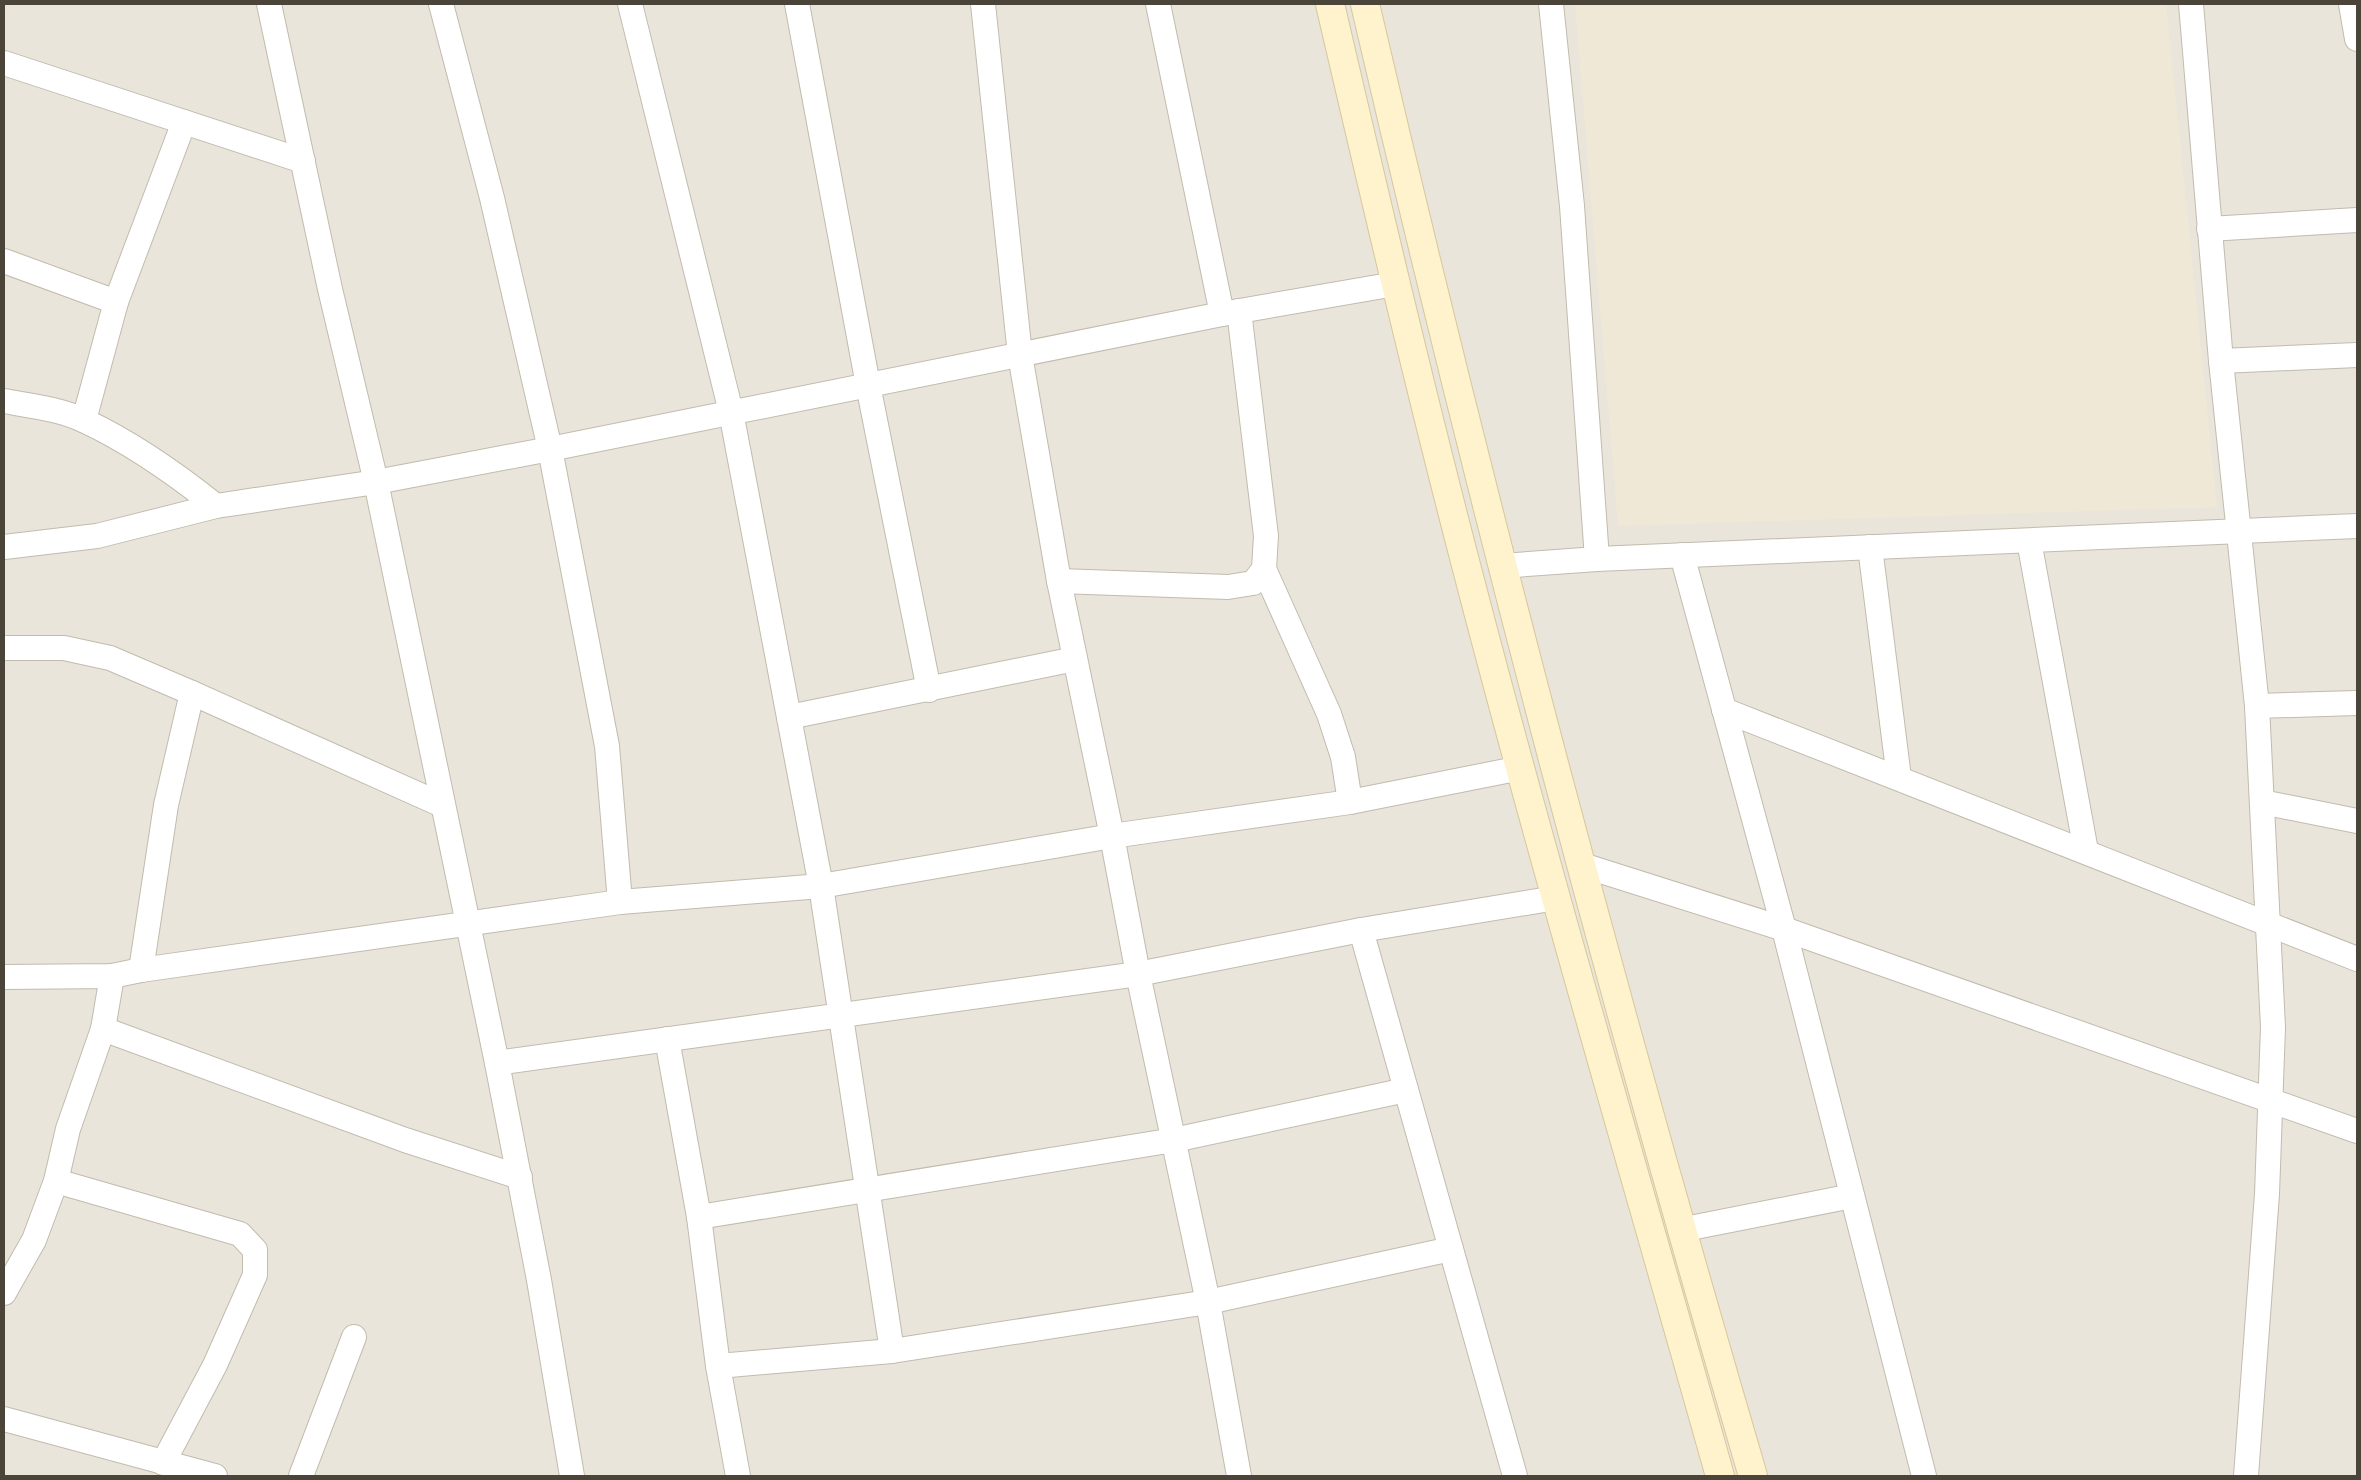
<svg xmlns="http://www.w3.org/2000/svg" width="2361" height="1480" viewBox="0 0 2361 1480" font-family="Montserrat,sans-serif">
  <rect width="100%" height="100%" fill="#f6f3ec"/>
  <rect fill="#eae5da" x="4" y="4" width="2353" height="1472"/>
  <path fill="#efe8d6" d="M1575 4H2166L2217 507 1618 526Z"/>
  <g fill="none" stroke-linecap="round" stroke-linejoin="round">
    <g stroke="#c2bbae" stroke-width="26">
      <g id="street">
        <path d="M269 4 330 289 376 482 497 1063 539 1280 572 1476"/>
        <path d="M441 4 492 198 550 449 607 746 620 902"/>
        <path d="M630 4 731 412 821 886 892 1351"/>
        <path d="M797 4 868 385 929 690"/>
        <path d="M983 4 1020 355 1059 581 1112 836 1138 974 1208 1302 1239 1476"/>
        <path d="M1158 4 1222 314"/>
        <path d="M1551 4 1572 206 1597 559"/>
        <path d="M2191 4 2221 361 2257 706 2273 1027 2267 1194 2246 1476"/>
        <path d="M2351 4 2357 39"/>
        <path d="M4 63 303 161"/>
        <path d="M2209 229 2357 220"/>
        <path d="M4 261 116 302"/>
        <path d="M2221 361 2357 355"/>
        <path d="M4 401C30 406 61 409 85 421 132 443 176 474 216 506"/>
        <path d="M84 420 116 302 184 122"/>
        <path d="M2029 541 2086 851"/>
        <path d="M4 547 97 536 216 506 376 482 550 449 1222 314 1395 284"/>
        <path d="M1870 547 1899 778"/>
        <path d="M1682 555 1784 929 1924 1476"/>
        <path d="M1501 566 1597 559 2357 526"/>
        <path d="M1264 569 1329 714 1343 757 1350 802"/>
        <path d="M1059 581 1228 587 1253 583 1264 569 1266 536 1239 311"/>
        <path d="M4 648H64L110 658 192 693 442 805"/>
        <path d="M2257 706 2357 703"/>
        <path d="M1724 710 2357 959"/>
        <path d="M789 717 1075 659"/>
        <path d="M2262 802 2357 821"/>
        <path d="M1582 865 1784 929 2357 1131"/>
        <path d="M1361 930 1515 1476"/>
        <path d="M141 970 166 805 192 693"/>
        <path d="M4 977 112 976 141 970 620 902 821 886 1112 836 1350 802 1521 768"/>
        <path d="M103 1029 405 1140 520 1177"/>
        <path d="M667 1039 699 1217 718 1366 738 1476"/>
        <path d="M497 1063 1138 974 1361 930 1556 898"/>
        <path d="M56 1181 240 1234 255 1250V1275L215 1365 163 1463"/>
        <path d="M699 1217 1174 1140 1406 1090"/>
        <path d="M1680 1230 1852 1196"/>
        <path d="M4 1293 34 1240 56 1181 68 1129 103 1029 112 976"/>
        <path d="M718 1366 892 1351 1208 1302 1451 1249"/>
        <path d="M4 1419 215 1476"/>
        <path d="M301 1476 354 1337"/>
      </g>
    </g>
    <g stroke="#d6c79b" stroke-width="30">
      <g id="secondary">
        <path d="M1330 4C1374 193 1418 381 1467 569 1546 873 1635 1174 1720 1476"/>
        <path d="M1365 4C1480 498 1610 989 1753 1476"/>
      </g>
    </g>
    <use href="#street" stroke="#fff" stroke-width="24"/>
    <use href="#secondary" stroke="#fff3cd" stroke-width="28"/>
  </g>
  <rect width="2361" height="1480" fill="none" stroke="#4b4439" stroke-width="10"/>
</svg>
